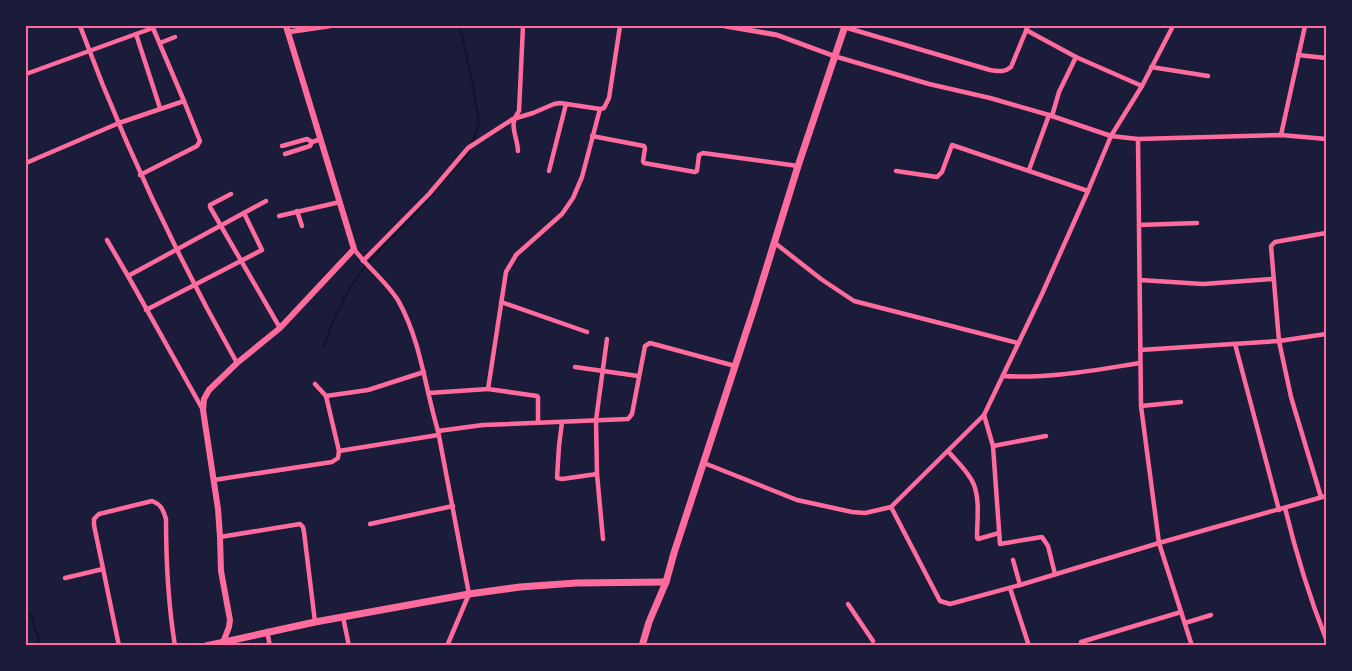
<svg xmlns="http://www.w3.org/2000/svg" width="1352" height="671" viewBox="0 0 1352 671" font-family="'Sofia Sans Condensed',sans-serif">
  <rect width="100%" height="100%" fill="#1b1b3a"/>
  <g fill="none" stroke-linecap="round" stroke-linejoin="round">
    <g stroke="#12122b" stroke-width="2">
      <path d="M460 26 473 86 479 123 472 143"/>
      <path d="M324 346C331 326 339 306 350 288 367 261 389 241 410 219 431 197 449 175 469 153L470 148"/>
      <path d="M26 612 31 616 41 646"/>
    </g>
    <g stroke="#ff6b9d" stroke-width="4.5">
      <path d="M80 26C123 142 176 255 237 363"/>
      <path d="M844 27 990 70C998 71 1004 73 1011 67L1028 26"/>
      <path d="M153 28 184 101"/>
      <path d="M1026 30 1076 57 1142 86"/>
      <path d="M136 34 160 108"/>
      <path d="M160 43 175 37"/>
      <path d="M1298 55 1326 58"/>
      <path d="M834 56 929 84 990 98 1049 115 1111 136 1138 139 1281 135 1326 139"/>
      <path d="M1151 67 1208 76"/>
      <path d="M26 74 136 34 153 28 152 26"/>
      <path d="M1052 116 1059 92 1076 57"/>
      <path d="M1281 135 1305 26"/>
      <path d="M592 136 644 146 645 148 643 161 644 163 695 172 697 171 699 155 703 153 798 166"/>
      <path d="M1138 139 1141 406 1159 543 1192 646"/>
      <path d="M282 146 307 139 312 142 321 139"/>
      <path d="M518 151C517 134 508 126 519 111L523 26"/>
      <path d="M285 154 310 146 312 142"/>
      <path d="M26 163 119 123 184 101 200 141 197 146 140 175"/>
      <path d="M1029 170 1049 115"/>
      <path d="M549 171 566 104"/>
      <path d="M896 171 937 177 942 172 952 145 1088 191"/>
      <path d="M231 194 210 205V207L280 328"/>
      <path d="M297 211 302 226"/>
      <path d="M279 216 340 202"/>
      <path d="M1139 225 1197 223"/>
      <path d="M107 240 128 276 203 410"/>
      <path d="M775 243 821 279 854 301 1018 343"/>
      <path d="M354 249C367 267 388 283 399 302 421 342 425 388 438 431L469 594 447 646"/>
      <path d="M363 261 429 194 468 148 513 119 533 113 554 104 560 103 600 109 604 108 609 98 620 26"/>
      <path d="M128 276 266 201"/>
      <path d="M1140 280 1203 284 1273 279"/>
      <path d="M501 302 587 332"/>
      <path d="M146 310 262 250 244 213"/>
      <path d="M1235 344 1279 510"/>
      <path d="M1140 350 1279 341 1326 334"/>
      <path d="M575 367 638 376"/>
      <path d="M1003 376C1049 379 1095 370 1140 363"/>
      <path d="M488 389 537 396 538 397V423"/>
      <path d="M429 393 488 389 506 272 516 255 562 214 573 198 582 177 600 109"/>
      <path d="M326 396 368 390 424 372"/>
      <path d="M1141 406 1181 402"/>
      <path d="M984 415 993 446 1000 544 1042 537 1048 546 1055 574"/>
      <path d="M562 422 559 446 557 478 562 479 597 474"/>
      <path d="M438 431 483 425 628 419 632 414 645 346 650 343 735 366"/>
      <path d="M993 446 1046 436"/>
      <path d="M339 451 438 435"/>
      <path d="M948 451C956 461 969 472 974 485 980 501 977 521 977 538L978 539 999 533"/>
      <path d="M704 463 797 500 852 512 865 513 891 507 984 415 1042 294 1088 191 1111 136 1142 86 1173 26"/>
      <path d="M214 480 332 462 338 458 339 451 326 396 315 384"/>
      <path d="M1321 497 1291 397 1279 341 1271 246 1275 242 1326 233"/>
      <path d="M891 507 940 601 950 604 1020 585 1159 543 1326 496"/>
      <path d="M1285 508C1296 553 1309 596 1326 639"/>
      <path d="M370 524 453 506"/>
      <path d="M220 537 300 524 303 527 304 532 315 622"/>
      <path d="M603 539 597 474 596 420 607 339"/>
      <path d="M1013 560 1020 585"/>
      <path d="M65 578 103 569"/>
      <path d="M1010 588 1029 646"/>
      <path d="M848 604 873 641"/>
      <path d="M343 617 349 646"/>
      <path d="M1185 623 1211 615"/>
      <path d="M267 631 270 646"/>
      <path d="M1081 642 1181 612"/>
      <path d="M119 646 94 525V519L99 514 152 501C162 505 163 510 166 519 166 562 168 603 175 646"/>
    </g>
    <g stroke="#ff6b9d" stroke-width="5">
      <path d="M725 26 777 35 834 56"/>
      <path d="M288 32 329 26"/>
    </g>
    <path stroke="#ff6b9d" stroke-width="6" d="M222 645 229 627 230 620 221 571 220 537 218 509 203 410 204 399 209 390 237 363 280 328 354 249 286 26"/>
    <g stroke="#ff6b9d" stroke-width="7">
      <path d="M206 646 315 622 469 594 520 587 576 583 666 582"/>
      <path d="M642 646 649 622 666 582 674 553 755 305 798 166 845 26"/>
    </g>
  </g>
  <rect width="1352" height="671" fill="none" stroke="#1b1b3a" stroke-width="54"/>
  <rect x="27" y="27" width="1298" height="617" fill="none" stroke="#ff6b9d" stroke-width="2"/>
</svg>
